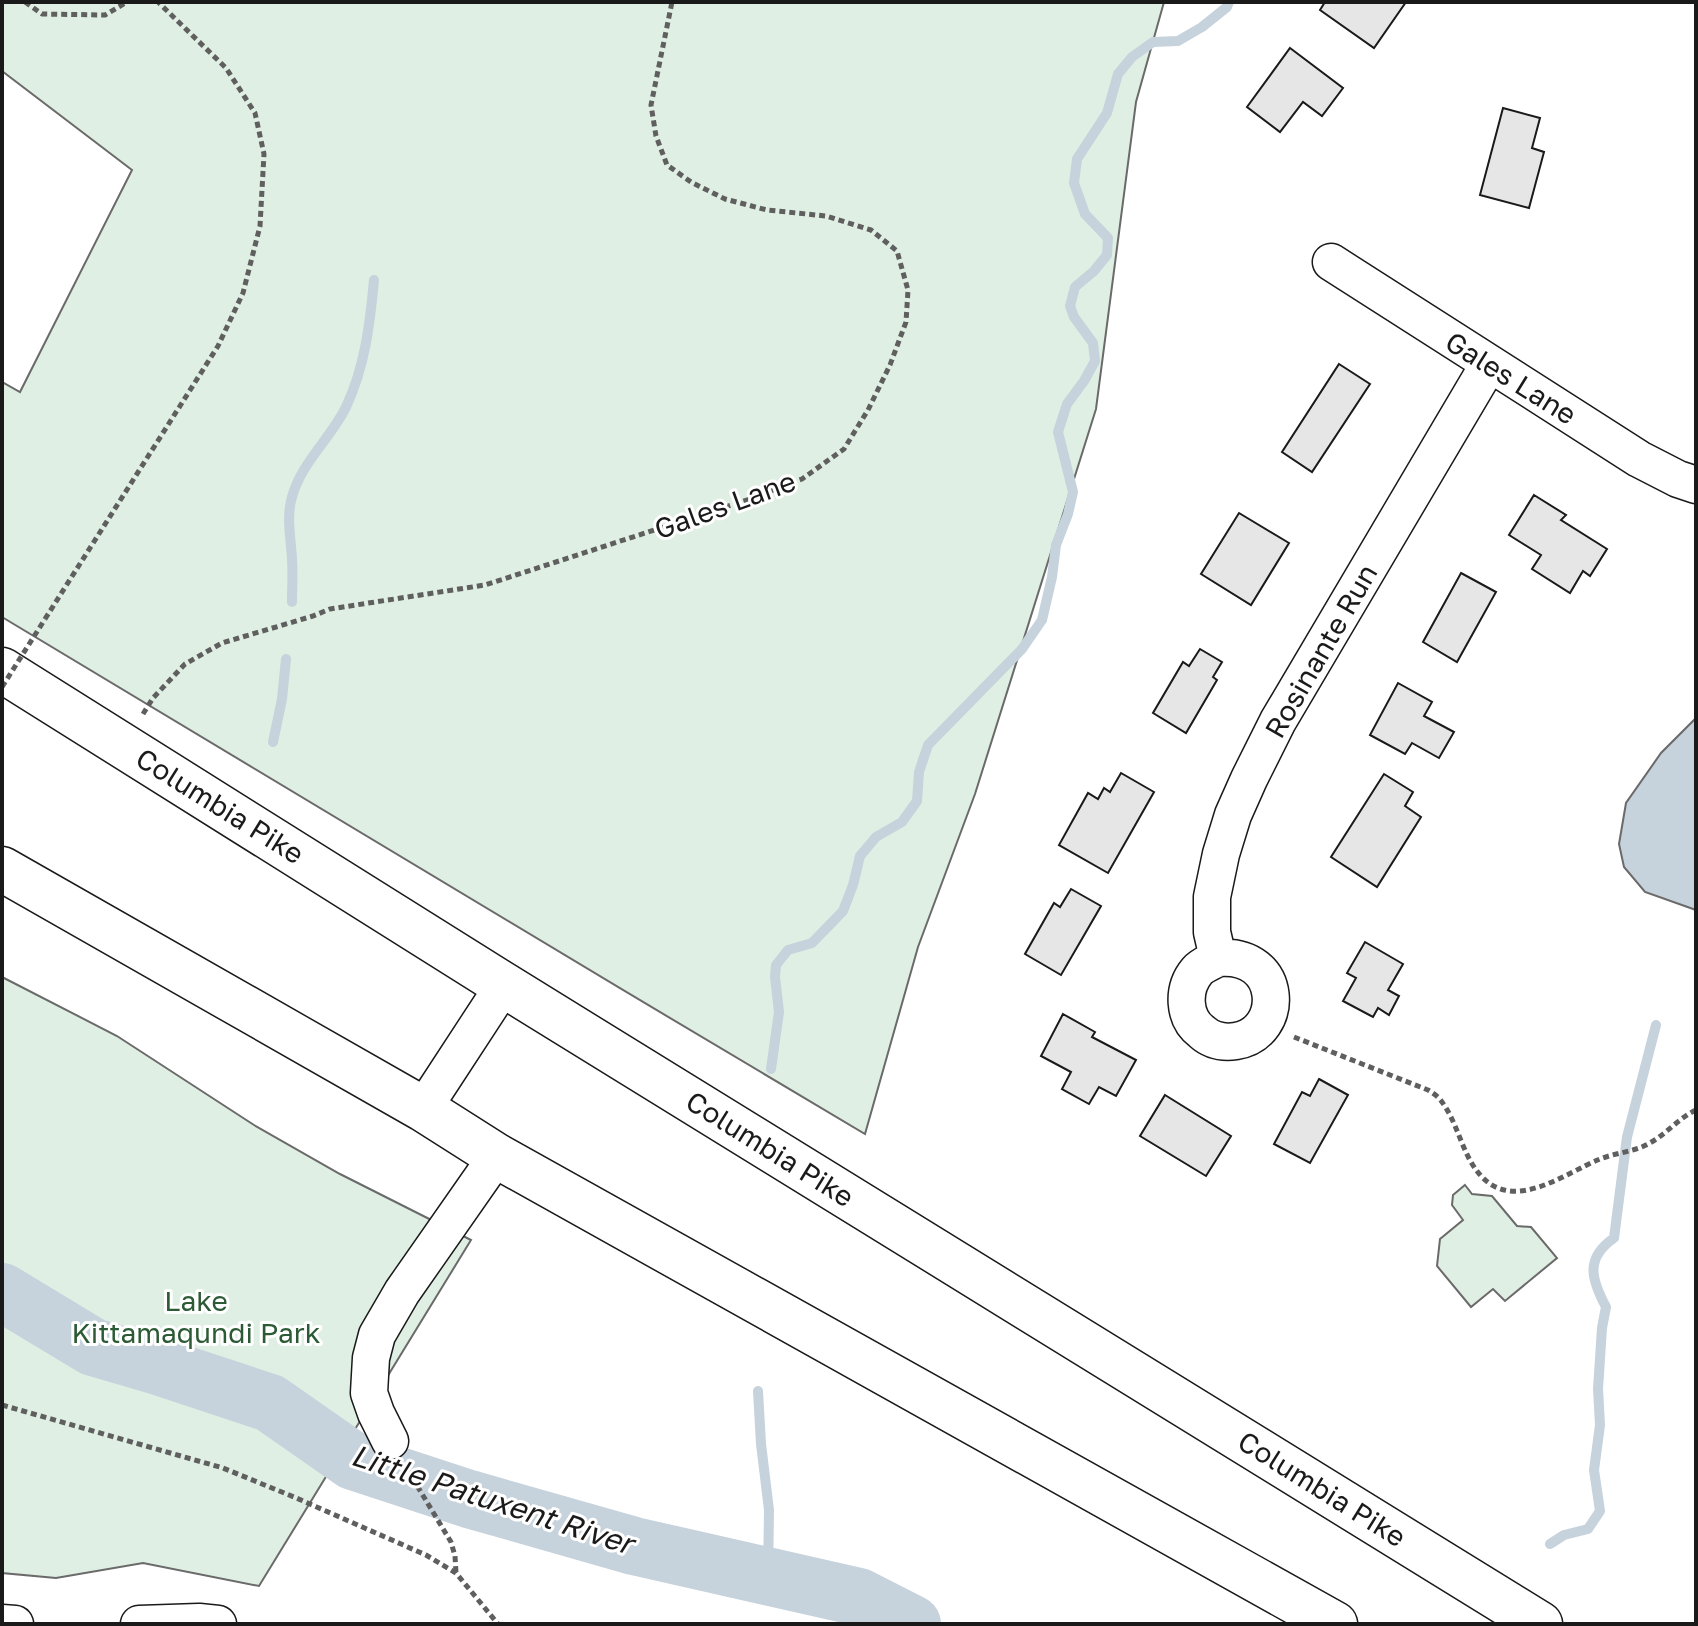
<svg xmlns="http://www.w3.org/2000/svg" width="1698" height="1626" viewBox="0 0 1698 1626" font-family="'Golos Text',sans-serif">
  <rect width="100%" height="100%" fill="#fff"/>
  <g fill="#e0efe3" stroke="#6a6a6a" stroke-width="2">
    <path d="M2 2H1164L1136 102 1096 409 975 794 918 947 865 1134C576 964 291 788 2 617V382L20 392 132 170 2 71Z"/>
    <path d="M2 977 117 1036 254 1125 340 1174 471 1240 259 1586 143 1563 56 1578 2 1573Z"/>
    <path d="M1465 1185 1472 1194 1492 1196 1517 1226 1531 1227 1557 1258 1505 1301 1493 1289 1471 1307 1437 1266 1440 1239 1463 1220 1452 1205 1453 1195Z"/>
  </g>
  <path fill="#c6d2dc" stroke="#6a6a6a" stroke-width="2" d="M1696 718V910L1645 892 1624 867 1619 844 1626 803 1661 753Z"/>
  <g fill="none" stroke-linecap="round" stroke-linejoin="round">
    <g stroke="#c6d2dc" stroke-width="10">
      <path d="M292 602C292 588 293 573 292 559 291 539 286 517 292 497 301 463 331 438 346 407 365 367 370 323 374 280"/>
      <path d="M273 742 282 699 286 659"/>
      <path d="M771 1069 779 1012 775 977 776 965 788 950 812 943 843 911 853 885 860 856 876 837 902 822 917 801 919 772 928 745 1022 649 1042 620 1052 577 1056 545 1068 514 1073 492 1058 432 1067 404 1084 381 1095 361 1093 343 1074 317 1070 306 1075 287 1094 271 1107 255 1108 238 1085 214 1074 183 1077 159 1107 113 1118 74 1132 57 1153 42 1178 41 1202 27 1227 7 1229 2"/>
      <path d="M758 1391 761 1444 769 1510 768 1576"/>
      <path d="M1550 1544 1564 1535 1588 1529 1600 1511 1594 1470 1600 1425 1598 1389 1602 1328 1606 1307C1591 1279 1585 1258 1614 1238L1627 1137 1656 1025"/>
    </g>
    <path stroke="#c6d2dc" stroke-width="58" d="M2 1292 93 1347 158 1366 270 1403 353 1461 469 1499 634 1546 859 1597 912 1624"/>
  </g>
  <g fill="#e6e6e6" stroke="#1a1a1a" stroke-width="2">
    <path d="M1325 2H1406L1374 48 1320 10Z"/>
    <path d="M1290 48 1343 88 1322 116 1303 102 1280 132 1247 107Z"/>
    <path d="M1503 108 1540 118 1532 148 1544 152 1529 208 1480 195Z"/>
    <path d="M1339 364 1370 384 1312 472 1282 452Z"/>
    <path d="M1534 495 1566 515 1561 520 1607 549 1590 576 1583 571 1570 593 1532 569 1541 555 1509 535Z"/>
    <path d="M1239 513 1289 543 1251 605 1201 574Z"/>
    <path d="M1461 573 1496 592 1457 662 1423 642Z"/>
    <path d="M1200 649 1222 662 1213 677 1217 680 1186 733 1153 713 1183 662 1189 666Z"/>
    <path d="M1398 683 1432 702 1424 716 1454 732 1439 758 1412 743 1405 754 1370 735Z"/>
    <path d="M1121 773 1154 792 1108 873 1059 845 1088 793 1098 799 1104 788 1110 792Z"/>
    <path d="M1384 774 1413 792 1405 806 1421 817 1377 887 1331 857Z"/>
    <path d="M1071 889 1101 906 1061 975 1025 954 1054 903 1060 907Z"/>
    <path d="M1365 942 1403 964 1388 990 1399 996 1389 1015 1378 1008 1373 1017 1343 1001 1356 978 1347 973Z"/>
    <path d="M1063 1014 1095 1032 1092 1037 1136 1060 1116 1096 1099 1087 1089 1104 1062 1089 1071 1072 1041 1056Z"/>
    <path d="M1319 1079 1348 1095 1310 1163 1274 1144 1302 1092 1310 1096Z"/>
    <path d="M1165 1095 1231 1136 1206 1176 1140 1136Z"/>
  </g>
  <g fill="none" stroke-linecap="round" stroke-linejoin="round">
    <g stroke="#1a1a1a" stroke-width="39">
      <g id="minor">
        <path d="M1331 262 1639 459 1678 479 1696 485"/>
        <path d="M1218 958C1284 952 1286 1033 1236 1041 1223 1043 1212 1041 1202 1032 1183 1018 1182 989 1197 971 1202 965 1211 962 1218 958L1212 932V897L1221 854 1233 815 1249 779 1278 721 1489 364"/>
        <path d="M423 1109 504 985"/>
        <path d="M390 1441 376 1413 369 1393 371 1358 377 1335 402 1292 497 1156"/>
        <path d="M2 1623 15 1624"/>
        <path d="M139 1624 199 1622 218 1624"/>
      </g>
    </g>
    <g stroke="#1a1a1a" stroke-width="47">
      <g id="highway">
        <path d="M2 670 504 985 1540 1624"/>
        <path d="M2 869 423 1109 497 1156 1335 1624"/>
      </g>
    </g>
    <g stroke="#5f5f5f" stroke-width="5" stroke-dasharray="6 4" stroke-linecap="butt">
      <path d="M25 2 42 14 105 15 127 2"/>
      <path d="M45 619 218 346 243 293 260 226 264 154 255 113 226 68 158 2"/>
      <path d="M143 714 153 698 185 664 222 643 313 616 330 609 485 585 750 499 802 479 844 449 868 410 890 365 906 322 908 290 897 251 871 230 826 216 767 210 725 199 691 182 667 165 656 136 651 105 672 2"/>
      <path d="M1294 1037 1428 1090C1433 1093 1439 1097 1442 1102 1459 1125 1462 1156 1482 1177 1516 1212 1565 1173 1600 1159 1615 1153 1632 1152 1646 1145 1665 1136 1677 1119 1696 1110"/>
      <path d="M2 1405 223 1468 294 1497 426 1555 456 1573 498 1624"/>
      <path d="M407 1469 451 1542 455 1556 456 1573"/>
    </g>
    <use href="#minor" stroke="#fff" stroke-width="36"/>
    <use href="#highway" stroke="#fff" stroke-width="44"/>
    <path stroke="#5f5f5f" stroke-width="5" stroke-dasharray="6 4" stroke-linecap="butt" d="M2 687 45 619"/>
  </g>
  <g text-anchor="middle" stroke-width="6" stroke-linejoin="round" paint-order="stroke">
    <g font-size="28" fill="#1a1a1a" stroke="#fff">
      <text transform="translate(1511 378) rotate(32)" y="10">Gales Lane</text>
      <text transform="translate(725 505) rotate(-20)" y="10">Gales Lane</text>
      <text transform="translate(1321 651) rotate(-60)" y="10">Rosinante Run</text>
      <text transform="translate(220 806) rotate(32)" y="10">Columbia Pike</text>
      <text transform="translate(770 1149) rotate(32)" y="10">Columbia Pike</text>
      <text transform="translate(1322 1489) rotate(32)" y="10">Columbia Pike</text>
    </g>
    <g font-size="28" fill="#2b5a34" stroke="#fff">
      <text x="196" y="1311">Lake<tspan x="196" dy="32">Kittamaqundi Park</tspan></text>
    </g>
    <g font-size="30" font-style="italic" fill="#1a1a1a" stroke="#fff">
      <text transform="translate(492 1500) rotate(18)" y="10">Little Patuxent River</text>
    </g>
  </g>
  <rect width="1698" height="1626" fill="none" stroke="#1a1a1a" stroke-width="8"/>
</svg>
